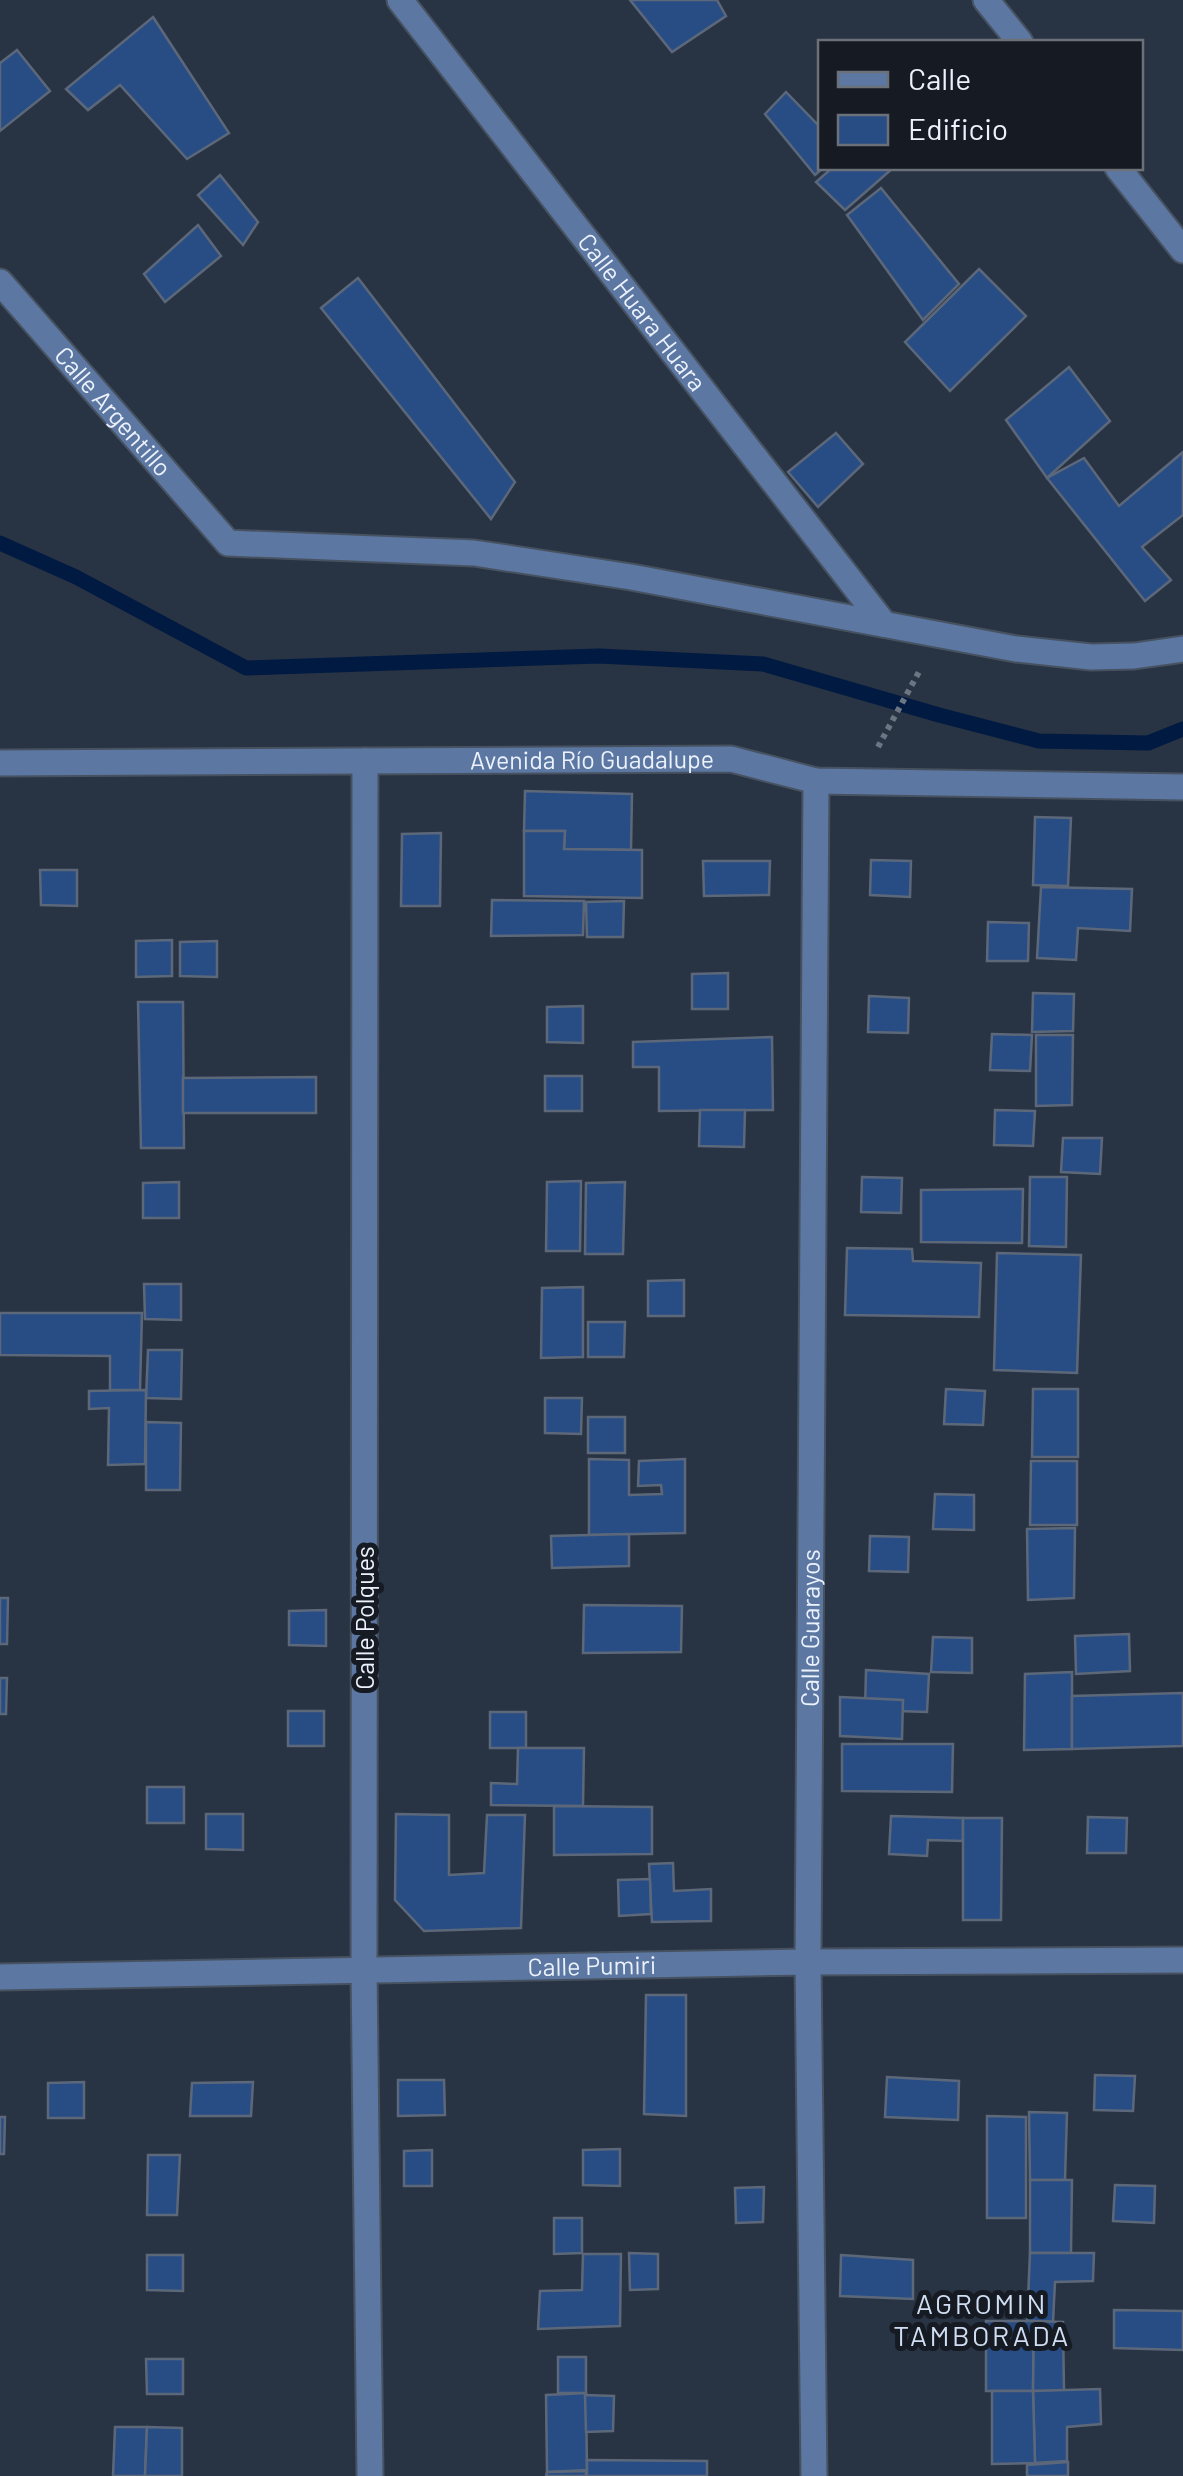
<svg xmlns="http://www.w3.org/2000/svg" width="1183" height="2476" viewBox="0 0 1183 2476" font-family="Barlow,sans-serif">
  <rect width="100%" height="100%" fill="#283343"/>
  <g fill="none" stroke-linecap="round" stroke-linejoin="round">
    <path stroke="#011a42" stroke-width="15" d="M0 543 76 577 246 668 599 656 763 664 939 715 1039 741 1148 743 1183 729"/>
  </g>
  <g fill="#284d84" stroke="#5c687a" stroke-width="2.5">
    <path d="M630 0H717L726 16 672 52Z"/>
    <path d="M153 17 229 133 187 159 120 85 88 110 66 89Z"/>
    <path d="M17 50 50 91 0 131V63Z"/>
    <path d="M786 92 820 127V168H823L815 175 765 114Z"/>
    <path d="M832 168H893L845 210 816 182Z"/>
    <path d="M220 175 258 222 243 245 198 195Z"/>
    <path d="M881 188 959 284 923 320 847 215Z"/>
    <path d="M198 225 221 256 165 302 144 274Z"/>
    <path d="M979 269 1026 316 950 391 905 342Z"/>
    <path d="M358 278 515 482 491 519 321 308Z"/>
    <path d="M1069 367 1110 421 1047 478 1006 420Z"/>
    <path d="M836 433 863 464 818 507 788 472Z"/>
    <path d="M1183 452V515L1142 547 1171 580 1145 601 1047 478 1084 458 1119 506Z"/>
    <path d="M525 791 632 794 631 850 564 849 565 831H524Z"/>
    <path d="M1035 817 1071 818 1068 886 1033 885Z"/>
    <path d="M524 831H565L564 849 642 850V898L524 896Z"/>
    <path d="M441 833 440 906H401L402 834Z"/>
    <path d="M871 860 911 861 910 897 870 895Z"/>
    <path d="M703 861H770L769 895 704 896Z"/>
    <path d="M40 870H77V906L41 905Z"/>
    <path d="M1041 887 1132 889 1130 931 1078 928 1076 960 1037 958Z"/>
    <path d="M492 900 584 901 583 935 491 936Z"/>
    <path d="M624 901 623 937H587L586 902Z"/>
    <path d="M988 922 1029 923 1028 961H987Z"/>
    <path d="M172 940V976L136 977V941Z"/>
    <path d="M217 941V977L180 976V942Z"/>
    <path d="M728 973V1009H692V974Z"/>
    <path d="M1033 993 1074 994 1073 1031 1032 1032Z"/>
    <path d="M869 996 909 998 908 1033 868 1032Z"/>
    <path d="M138 1002H183L184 1148H141Z"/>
    <path d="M583 1006V1043L547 1042V1007Z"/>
    <path d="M992 1034 1032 1035 1030 1071 990 1070Z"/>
    <path d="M1036 1035H1073L1072 1105 1036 1106Z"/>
    <path d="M772 1037 773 1110 659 1111V1067H633V1042Z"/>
    <rect x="545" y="1076" width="37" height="35"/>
    <path d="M316 1077V1113H183V1078Z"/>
    <path d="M700 1110H745L744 1147 699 1146Z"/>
    <path d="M995 1110 1035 1111 1033 1146 994 1145Z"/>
    <path d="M1063 1138H1102L1100 1174 1061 1172Z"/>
    <path d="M862 1177 902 1178 901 1213 861 1212Z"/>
    <path d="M1030 1177H1067L1066 1247 1029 1246Z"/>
    <path d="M581 1181 580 1251H546L547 1182Z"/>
    <path d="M179 1182V1218H143V1183Z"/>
    <path d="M625 1182 623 1254H585L586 1183Z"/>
    <path d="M1023 1189 1022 1243 921 1242V1190Z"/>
    <path d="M847 1248 912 1249 913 1261 981 1263 979 1317 845 1315Z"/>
    <path d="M997 1253 1081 1255 1077 1373 994 1370Z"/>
    <path d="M684 1280V1316H648V1281Z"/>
    <path d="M144 1284H181V1320L145 1319Z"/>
    <path d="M583 1287V1357L541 1358 542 1288Z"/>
    <path d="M0 1313H142L140 1390H110V1356L0 1355Z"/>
    <path d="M588 1322H625L624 1357H588Z"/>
    <path d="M148 1350H182L181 1399 146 1398Z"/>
    <path d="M946 1389 985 1391 983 1425 944 1424Z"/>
    <path d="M1033 1389H1078V1457H1032Z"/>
    <path d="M146 1390 145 1464 108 1465 109 1408 89 1409V1391Z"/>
    <path d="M545 1398H582L581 1434 545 1433Z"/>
    <rect x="588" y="1417" width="37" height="36"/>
    <path d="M146 1422 181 1423 180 1490H146Z"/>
    <path d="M589 1459 629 1460V1495L662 1494 661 1485 638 1486 639 1461 685 1459V1533L589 1535Z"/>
    <path d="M1031 1461H1077V1525H1030Z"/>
    <path d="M935 1494 974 1495V1530L933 1529Z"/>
    <path d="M1075 1528 1074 1598 1028 1600 1027 1529Z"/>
    <path d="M629 1534V1566L552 1568 551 1536Z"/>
    <path d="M870 1536 909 1537 908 1572 869 1571Z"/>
    <path d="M0 1598H8L7 1644H0Z"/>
    <path d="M584 1605 682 1606 681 1652 583 1653Z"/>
    <path d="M326 1610V1646L289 1645V1611Z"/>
    <path d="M1129 1634 1130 1671 1076 1674 1075 1636Z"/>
    <path d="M933 1637 972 1638V1673L931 1672Z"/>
    <path d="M866 1670 929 1674 927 1712 865 1710Z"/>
    <path d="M1072 1672V1749L1024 1750 1025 1674Z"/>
    <path d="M0 1678H7L6 1714H0Z"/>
    <path d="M1183 1693V1746L1072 1749V1696Z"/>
    <path d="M840 1697 903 1700 902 1739 840 1736Z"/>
    <rect x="288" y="1711" width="36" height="35"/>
    <rect x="490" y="1712" width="36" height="36"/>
    <path d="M842 1744H953L952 1792 842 1791Z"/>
    <path d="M518 1748H584L583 1806 491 1805V1783L517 1784Z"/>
    <rect x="147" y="1787" width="37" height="36"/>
    <path d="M554 1806 652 1807V1854L554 1855Z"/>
    <path d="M206 1814H243V1850L206 1849Z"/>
    <path d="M396 1814 449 1815V1875L484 1873 487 1815H525L521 1928 424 1931 395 1900Z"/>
    <path d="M891 1816 963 1818V1841L928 1840 927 1856 889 1854Z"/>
    <path d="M1088 1817 1127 1818 1126 1853H1087Z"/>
    <path d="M963 1818H1002L1001 1920H963Z"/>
    <path d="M673 1863 674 1891 711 1889V1921L652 1922 649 1864Z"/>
    <path d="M650 1879 651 1914 619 1916 618 1880Z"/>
    <path d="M646 1995H686V2116L644 2114Z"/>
    <path d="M1095 2075 1135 2076 1133 2111 1094 2110Z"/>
    <path d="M887 2077 959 2081 958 2120 885 2117Z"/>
    <path d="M398 2080H444L445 2115 398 2116Z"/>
    <path d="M84 2082V2118H48V2083Z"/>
    <path d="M253 2082 251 2116H190L192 2083Z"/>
    <path d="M1029 2112 1067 2113 1065 2180H1030Z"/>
    <path d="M987 2116 1026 2117V2218H987Z"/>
    <path d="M0 2117H5L4 2154H0Z"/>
    <path d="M620 2149V2186L583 2185V2150Z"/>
    <path d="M432 2150V2186H404V2151Z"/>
    <path d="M148 2155H180L177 2215H147Z"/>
    <path d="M1030 2180H1072L1071 2253H1030Z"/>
    <path d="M1115 2185 1155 2186 1154 2223 1113 2221Z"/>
    <path d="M764 2187 763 2222 736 2223 735 2188Z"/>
    <path d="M554 2218H582V2253L554 2254Z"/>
    <path d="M629 2253 658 2254V2289L630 2290Z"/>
    <path d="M1030 2253H1094L1093 2281 1055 2282 1053 2322 1027 2321Z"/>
    <path d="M583 2254H621L620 2326 538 2329 540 2291 582 2290Z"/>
    <path d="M147 2255H183V2291L147 2290Z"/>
    <path d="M841 2255 913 2260V2299L840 2296Z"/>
    <path d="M1114 2310 1183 2311V2350L1114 2348Z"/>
    <path d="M986 2321H1034L1033 2391H986Z"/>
    <path d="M1034 2321 1063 2322 1064 2391H1033Z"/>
    <rect x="558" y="2357" width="28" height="36"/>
    <path d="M146 2359H183V2394H147Z"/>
    <path d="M1100 2389 1101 2424 1067 2427V2461L1035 2463 1033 2391Z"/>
    <path d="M992 2391H1033L1035 2463 992 2464Z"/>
    <path d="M586 2393 587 2470 547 2472 546 2395Z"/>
    <path d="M585 2395 614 2396 613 2431 586 2432Z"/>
    <path d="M115 2427H147L145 2476H113Z"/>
    <path d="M147 2427 182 2428V2476H145Z"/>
    <path d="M587 2460 707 2461V2476H587Z"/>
    <path d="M1068 2462V2476H1027V2465Z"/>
    <path d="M586 2471V2476H546L547 2472Z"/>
  </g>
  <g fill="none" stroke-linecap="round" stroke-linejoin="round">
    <g stroke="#475261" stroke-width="29">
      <g id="minor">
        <path id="s1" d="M400 0 884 624"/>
        <path d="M986 0 1020 42"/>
        <path d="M1118 168 1183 250"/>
        <path id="s2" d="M0 282 228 543 474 553 631 577 1016 649 1091 657 1134 656 1183 649"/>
        <path d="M365 761 364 1970 370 2476"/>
        <path id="s3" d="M0 763 731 759 816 781 1183 787"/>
        <path id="s4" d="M0 1977 808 1962 1183 1960"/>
        <path id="s5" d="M814 2476 808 1962 816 781"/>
      </g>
    </g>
    <path stroke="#6c7683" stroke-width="6" stroke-dasharray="5 5" stroke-linecap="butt" d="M878 747 920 670"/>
    <use href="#minor" stroke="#5c77a2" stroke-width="25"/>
  </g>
  <g text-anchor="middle" stroke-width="10" stroke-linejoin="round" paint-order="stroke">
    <g font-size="25" fill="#ebf2fc" stroke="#161a22">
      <text dy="9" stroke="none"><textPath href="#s1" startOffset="395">Calle Huara Huara</textPath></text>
      <text dy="9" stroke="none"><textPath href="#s2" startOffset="172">Calle Argentillo</textPath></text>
      <text dy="9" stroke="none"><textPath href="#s3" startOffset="592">Avenida Río Guadalupe</textPath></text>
      <text transform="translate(365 1618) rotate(-90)" y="9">Calle Polques</text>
      <text dy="9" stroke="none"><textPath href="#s5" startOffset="848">Calle Guarayos</textPath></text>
      <text dy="9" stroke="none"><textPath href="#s4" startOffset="592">Calle Pumiri</textPath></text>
    </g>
    <g font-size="28" letter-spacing="2.5" fill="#d0def3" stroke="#161a22">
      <text x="982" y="2314">AGROMIN<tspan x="982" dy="32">TAMBORADA</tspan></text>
    </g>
  </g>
  <rect x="818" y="40" width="325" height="130" fill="#161a22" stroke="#6b7079" stroke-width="2.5"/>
  <rect x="838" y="72" width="50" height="15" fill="#5c77a2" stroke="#6b7079" stroke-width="2.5"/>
  <text x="908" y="90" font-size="30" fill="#ebf2fc">Calle</text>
  <rect x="838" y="115" width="50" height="30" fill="#284d84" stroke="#6b7079" stroke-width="2.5"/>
  <text x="908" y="140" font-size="30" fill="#ebf2fc">Edificio</text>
</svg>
